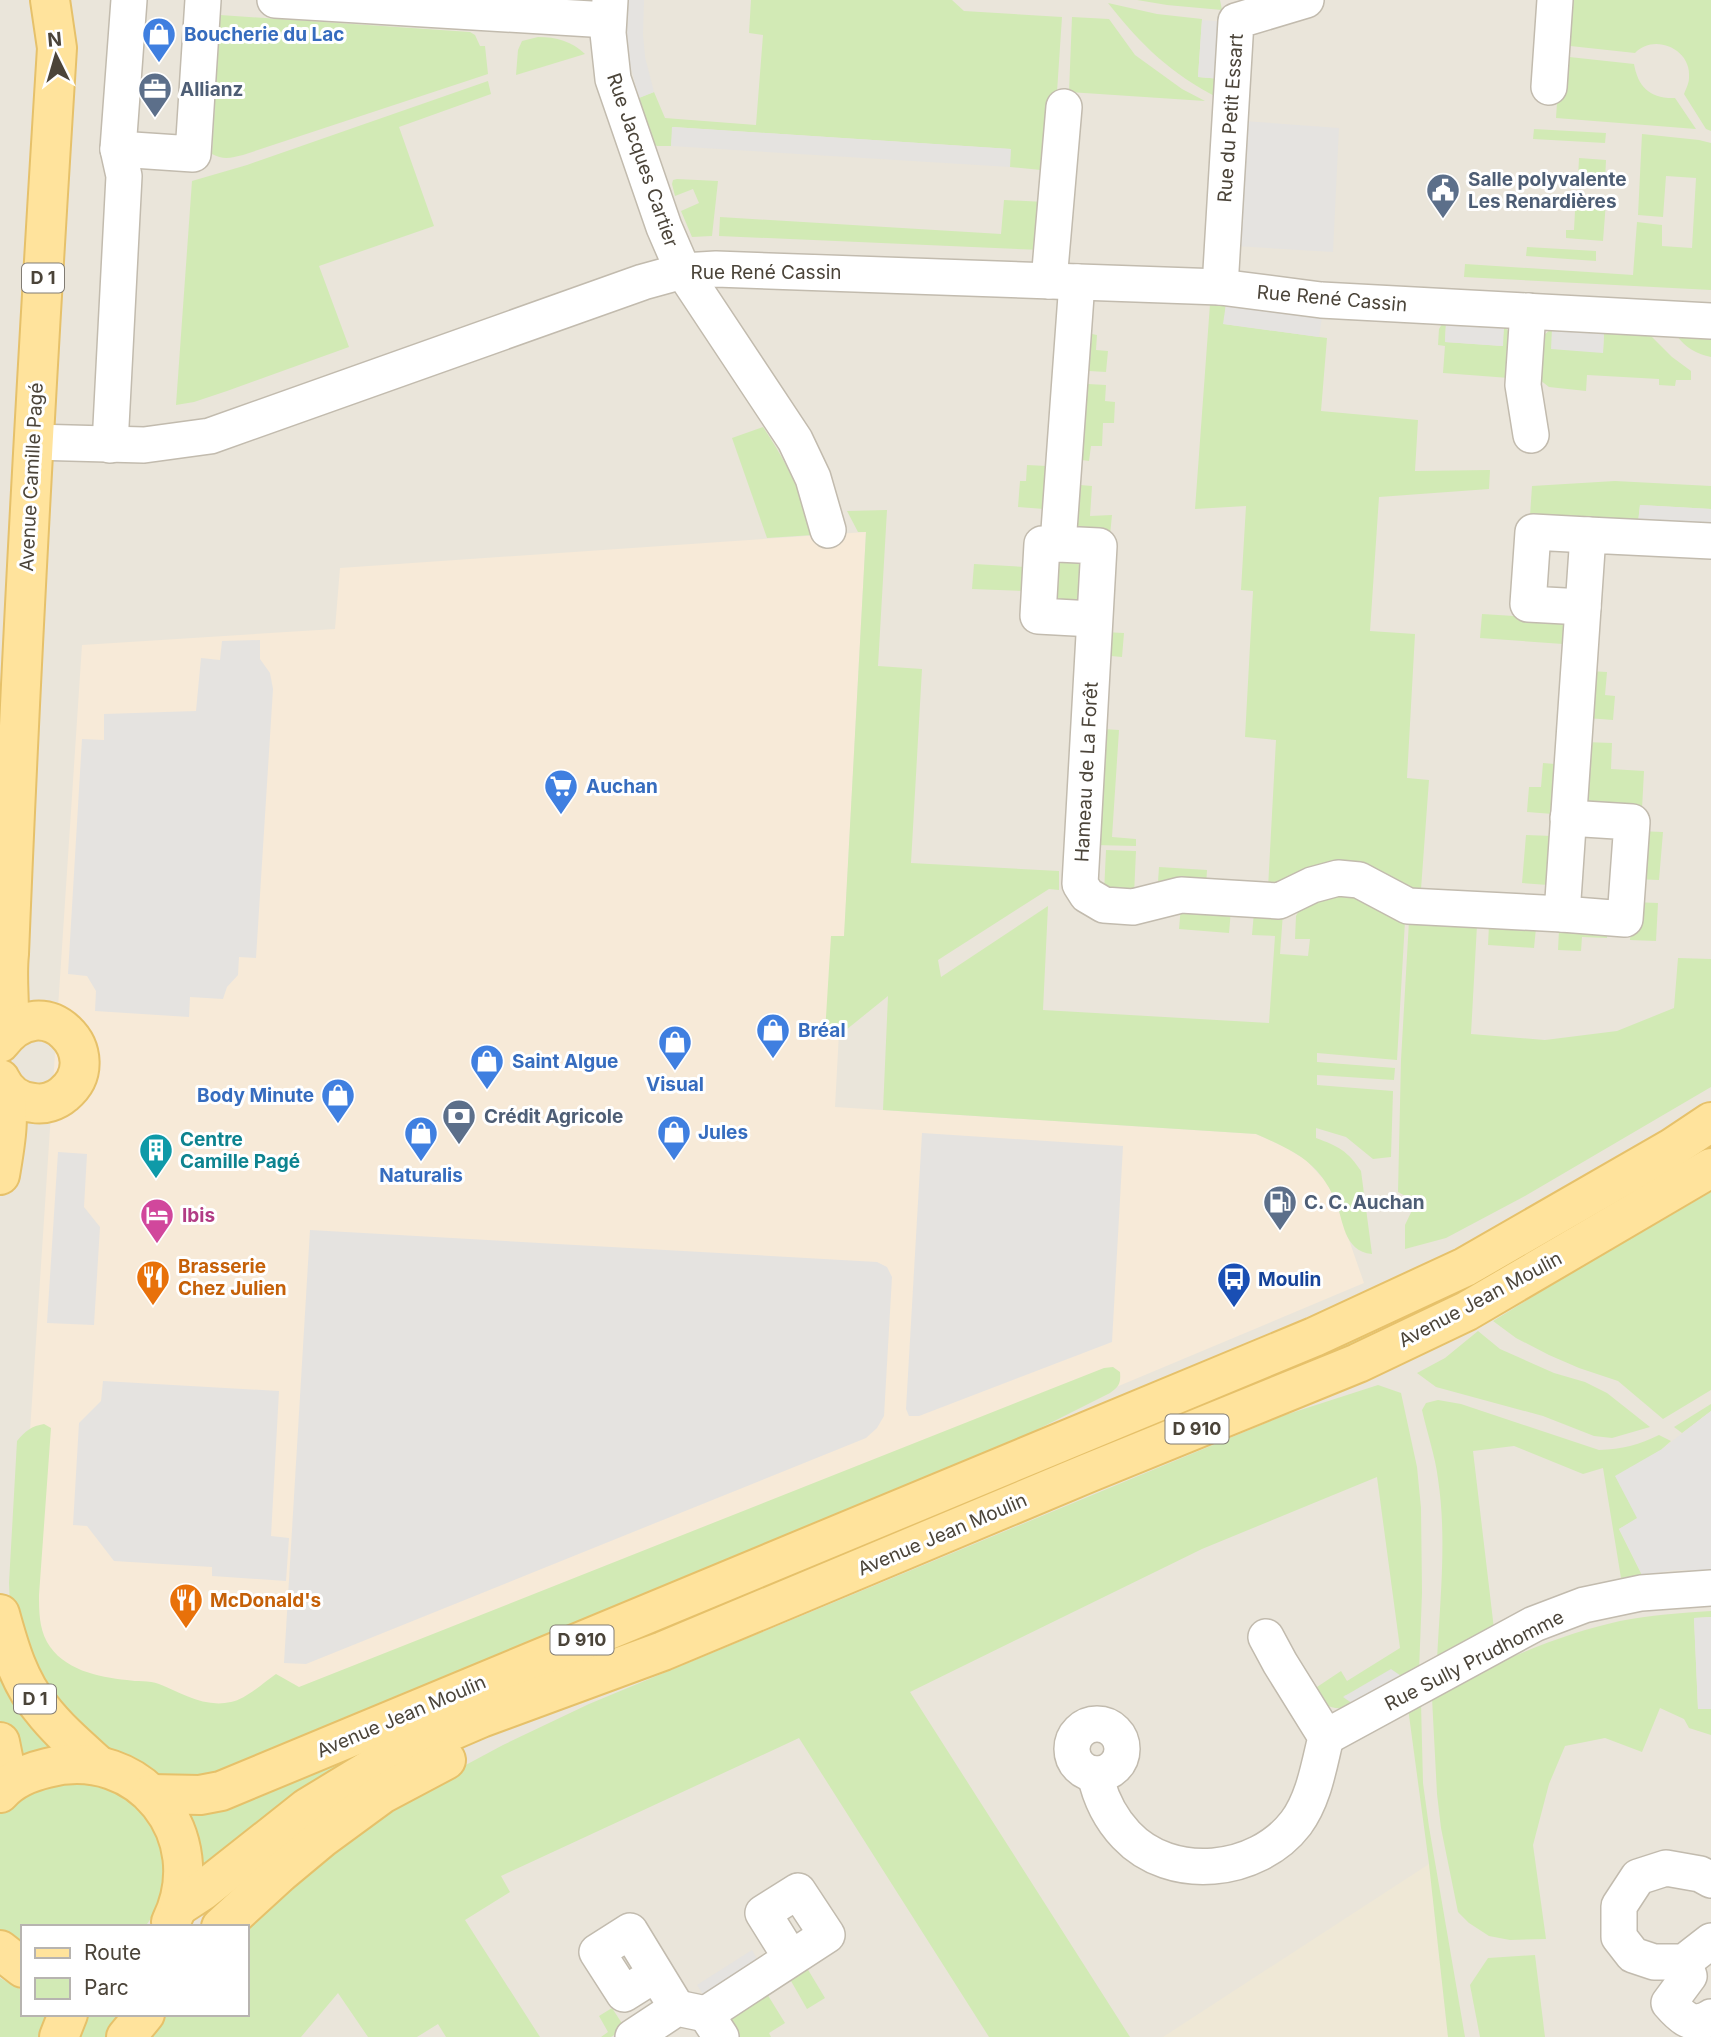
<svg xmlns="http://www.w3.org/2000/svg" width="1711" height="2037" viewBox="0 0 1711 2037" font-family="Inter,sans-serif">
  <rect width="100%" height="100%" fill="#f6f3ec"/>
  <path fill="#eae5da" fill-rule="evenodd" d="M0 0H1711V2037H0ZM23 1927H247V2014H23Z"/>
  <path fill="#f7ead8" d="M866 532 835 1107 1256 1134 1283 1146 1306 1160 1327 1183 1335 1200 1364 1283 247 1752 153 1764 18 1613 82 645 335 629 340 568Z"/>
  <path fill="#efe8d6" d="M1429 1864 1448 2037H1163Z"/>
  <g fill="#d2eab5">
    <path d="M751 0H952L964 11 1062 17 1056 107 1047 162 1041 170 1010 167V149L673 127 671 146H657L653 144 633 100 654 92 665 118 756 125 763 35 749 33Z"/>
    <path d="M1137 0H1220L1222 10 1167 5Z"/>
    <path d="M1564 0H1711V131L1706 129 1684 94C1686 89 1689 83 1689 78 1692 49 1654 33 1635 53L1561 45Z"/>
    <path d="M1108 3 1157 14 1202 19 1198 77 1221 79 1220 99C1170 73 1143 47 1108 3Z"/>
    <path d="M220 15 470 32 475 35 480 46H485L488 74 243 155C231 158 223 160 212 154Z"/>
    <path d="M1072 17 1109 19 1135 55 1182 89 1205 101 1069 92Z"/>
    <path d="M538 37C557 37 571 41 585 54L516 75 518 50 522 41Z"/>
    <path d="M1560 56 1634 64C1638 87 1650 99 1675 98L1696 129 1556 118Z"/>
    <path d="M488 81 491 94 399 127 434 226 319 266 349 347 227 391 194 402 176 405 192 181 247 165Z"/>
    <path d="M1534 129 1606 133 1605 143 1533 139Z"/>
    <path d="M1642 134 1699 140 1711 143V290L1464 277 1465 264 1633 275 1637 222 1662 225V246L1692 248 1696 178 1666 176 1663 217 1638 215Z"/>
    <path d="M1579 158 1606 160 1605 182 1578 180Z"/>
    <path d="M677 179 718 181 712 236 692 237 681 211 699 203 693 189 675 196 672 184 673 180Z"/>
    <path d="M1004 200 1045 202 1041 250 719 236 720 217 1001 234Z"/>
    <path d="M1568 200 1606 202 1603 241 1566 238V230H1574L1575 211 1567 210Z"/>
    <path d="M1527 247 1596 251V261L1526 256Z"/>
    <path d="M1210 304H1226L1224 324 1327 338 1321 411 1418 420 1415 471 1490 470 1489 489 1379 497 1370 631 1415 634 1407 778 1429 780 1421 889 1268 888 1276 740 1245 737 1253 591 1241 590 1246 506 1195 509Z"/>
    <path d="M1446 323 1445 342 1502 346 1504 326 1509 332V378L1443 373 1445 346 1438 345 1439 329 1442 324Z"/>
    <path d="M1552 328 1603 352 1604 332 1649 334 1672 357 1691 371V380H1676L1675 386 1659 385V379L1587 375 1586 391 1549 387 1540 380 1541 338Z"/>
    <path d="M1092 334 1097 335 1096 350 1108 351 1106 372 1089 371Z"/>
    <path d="M1677 336 1711 338V357C1697 354 1686 348 1677 336Z"/>
    <path d="M1088 384 1106 385 1105 401 1115 402 1114 423H1103L1102 446H1091L1089 461 1082 460Z"/>
    <path d="M763 427C786 461 803 495 813 535L767 538 732 438Z"/>
    <path d="M1027 465 1047 466 1044 509 1018 507 1020 481H1026Z"/>
    <path d="M1615 481 1711 486V509L1640 505 1638 523 1530 516 1532 486Z"/>
    <path d="M1080 485 1092 486 1090 516 1112 515 1110 535 1076 532Z"/>
    <path d="M887 510 878 666 922 669 911 863 1059 871V890L1049 889 938 960 941 977 1048 906 1043 1010 1269 1023 1275 936 1252 935 1254 912 1283 913 1280 954 1308 956 1310 939H1295L1296 916 1300 908 1341 890 1386 909 1397 920 1405 921 1397 1060 1317 1053V1062L1395 1068 1394 1080 1317 1075V1085L1393 1091 1391 1157 1373 1159 1346 1137 1316 1128V1138C1338 1146 1348 1151 1361 1171L1372 1254C1343 1251 1344 1221 1335 1199 1330 1189 1325 1180 1317 1171 1301 1153 1278 1144 1256 1134L883 1110 888 996 841 1034 825 1033 831 936H844L866 532H858L847 511Z"/>
    <path d="M1058 557 1085 559 1082 608 1055 606Z"/>
    <path d="M974 564 1025 567 1024 591 972 589Z"/>
    <path d="M1482 614 1564 619 1563 644 1480 638Z"/>
    <path d="M1104 632 1124 633 1122 657 1111 656 1109 680H1101Z"/>
    <path d="M1589 671 1607 672 1605 695 1615 696 1613 720 1587 718Z"/>
    <path d="M1103 729 1119 730 1112 837 1136 839V846L1094 845Z"/>
    <path d="M1585 742 1612 743 1611 769 1644 771 1642 809 1580 805Z"/>
    <path d="M1543 763 1555 764 1553 814 1527 812 1529 787H1541Z"/>
    <path d="M1638 831 1663 832 1659 880 1635 879Z"/>
    <path d="M1526 835 1552 836 1548 885 1522 883Z"/>
    <path d="M1106 850 1136 851 1134 895 1104 893Z"/>
    <path d="M1159 867 1207 870 1206 885 1158 882Z"/>
    <path d="M1633 902 1658 903 1656 941 1630 940Z"/>
    <path d="M1181 906 1231 910 1229 933 1179 929Z"/>
    <path d="M1409 921 1477 925 1471 1034 1545 1040 1617 1031 1674 1008 1678 958 1711 959V1087L1525 1196 1446 1238 1405 1249V1225L1416 1202 1398 1192 1401 1060Z"/>
    <path d="M1489 925 1536 928 1534 948 1488 945Z"/>
    <path d="M1559 930 1607 932V938L1582 937 1581 951 1558 950Z"/>
    <path d="M1711 1192V1390L1663 1419 1618 1381 1579 1368 1549 1355 1516 1338 1493 1321 1563 1278Z"/>
    <path d="M1478 1331 1500 1349 1554 1373 1585 1382 1607 1393 1650 1427 1612 1438 1594 1436 1543 1416 1436 1387 1417 1373 1445 1358Z"/>
    <path d="M1366 1332 1370 1341 742 1600 195 1881 180 1808Z"/>
    <path d="M1113 1367 1120 1372C1121 1383 1119 1387 1110 1393L947 1475 225 1773 183 1779 161 1775 144 1768 100 1747 47 1698 10 1608 9 1583 17 1441C25 1431 32 1426 44 1424L51 1428 39 1595C39 1610 39 1628 47 1642 63 1670 98 1677 127 1680 137 1682 149 1680 159 1684 182 1693 204 1708 231 1702 246 1699 263 1683 276 1674L299 1687 1104 1368Z"/>
    <path d="M1378 1385 1401 1393 1417 1467 1421 1508 1422 1593 1419 1671 1344 1696 1356 1706C1333 1711 1326 1708 1311 1691L1341 1671 1347 1681 1400 1648 1377 1477 1202 1549 910 1692 1130 2037H989L799 1738 501 1876 510 1892 465 1920 540 2037H446L438 2024 417 2037H368L338 1993 301 2037H144L162 2014H247V1927L312 1864 434 1782 503 1745 589 1704 1285 1415Z"/>
    <path d="M1438 1400 1461 1404 1599 1450C1623 1449 1638 1445 1659 1435L1671 1441 1662 1449 1637 1519 1619 1529 1642 1575 1621 1578 1603 1468 1583 1474 1514 1446 1473 1451 1494 1629 1437 1660C1440 1600 1447 1538 1438 1479 1435 1455 1427 1433 1422 1410L1426 1403Z"/>
    <path d="M1711 1404V1411L1682 1433 1674 1427Z"/>
    <path d="M1711 1611V1617L1694 1618 1698 1709H1711V1735L1689 1728 1684 1719 1660 1708 1642 1752 1605 1738 1565 1746 1549 1784 1533 1845 1546 1939 1510 1940 1489 1936 1469 1923 1458 1912 1441 1828 1437 1794 1432 1698C1484 1666 1560 1634 1620 1621 1650 1615 1681 1613 1711 1611Z"/>
    <path d="M0 1656 63 1747 13 1759 11 1748 0 1720Z"/>
    <path d="M1421 1703 1423 1783 1429 1827 1465 2037H1448L1429 1864 1408 1708Z"/>
    <path d="M97 1782C107 1788 120 1793 130 1800 169 1829 174 1890 145 1927H23V1950L0 1931V1812L7 1804 40 1784Z"/>
    <path d="M1535 1955 1545 2037H1480L1470 1985 1488 1958Z"/>
    <path d="M804 1963 825 1998 807 2009 787 1974Z"/>
    <path d="M0 1978 23 1991V2014H53L43 2037H0Z"/>
    <path d="M764 1989 785 2023 769 2033 771 2037H732L730 2019Z"/>
    <path d="M612 2008 625 2028 611 2037H601L608 2032 599 2016Z"/>
    <path d="M78 2014H126L109 2037H68Z"/>
  </g>
  <g fill="#e5e3e0">
    <path d="M628 0H644L643 35 645 57 654 92 639 98 629 60 627 36Z"/>
    <path d="M1202 20 1225 22 1221 79 1198 77Z"/>
    <path d="M1243 121 1339 128 1333 252 1235 246Z"/>
    <path d="M672 127 1011 149 1010 167 671 146Z"/>
    <path d="M1226 304 1322 317 1319 337 1223 324Z"/>
    <path d="M1446 323 1504 326 1503 346 1445 342Z"/>
    <path d="M1552 328 1604 332 1603 353 1551 349Z"/>
    <path d="M1640 505 1711 509V527L1638 523Z"/>
    <path d="M260 640V659L270 673 273 689 256 958 239 957 238 975 227 987 223 999 190 997 189 1017 95 1011 96 991 87 976 68 974 82 739 104 740V714L196 711 201 658 220 660 222 641Z"/>
    <path d="M922 1133 1123 1146 1112 1342 919 1416H909L906 1409Z"/>
    <path d="M58 1152 87 1154 84 1207 100 1227 94 1325 47 1323Z"/>
    <path d="M310 1230 877 1262 887 1267 892 1277 884 1416 877 1428 866 1438 306 1664 284 1663Z"/>
    <path d="M103 1381 279 1391 271 1536 289 1538 286 1581 212 1576V1567L114 1561 87 1526 73 1525 79 1423 101 1401Z"/>
    <path d="M1711 1411V1570H1675L1642 1575 1619 1529 1637 1518 1615 1476 1662 1449Z"/>
    <path d="M1711 1617V1709H1698L1694 1618Z"/>
    <path d="M1391 1669 1404 1678 1356 1706 1343 1697Z"/>
    <path d="M752 1950 761 1966 707 2001 697 1985Z"/>
  </g>
  <g fill="none" stroke-linecap="round" stroke-linejoin="round">
    <g stroke="#c2bbae" stroke-width="38">
      <g id="minor">
        <path d="M275 0 608 20"/>
        <path d="M610 0 608 33 613 79 664 227 683 271 795 440 813 478 828 530"/>
        <path d="M1549 87 1555 0"/>
        <path d="M118 149 193 154 203 0"/>
        <path d="M1049 281 1064 107"/>
        <path d="M1077 282 1058 544 1099 546 1080 884 1087 895 1104 905 1133 907 1181 895 1279 901 1312 885 1338 878 1359 880 1408 906 1562 914 1588 535 1711 541"/>
        <path d="M1220 287 1236 21 1306 0"/>
        <path d="M1528 311 1523 385 1531 435"/>
        <path d="M33 442 144 445 210 436 643 282 683 271 716 269 1220 287 1321 300 1711 321"/>
        <path d="M110 445 124 176 118 149 129 0"/>
        <path d="M1058 544H1042L1038 616 1093 619"/>
        <path d="M1583 607 1528 604 1533 532 1588 535"/>
        <path d="M1562 914 1625 919 1632 822 1568 818"/>
        <circle cx="1097" cy="1749" r="25"/>
        <path d="M1326 1737 1534 1624 1584 1605 1641 1593 1711 1588"/>
        <path d="M1095 1774C1100 1798 1109 1817 1126 1835 1171 1883 1257 1874 1296 1823 1314 1799 1319 1765 1326 1737L1280 1663 1266 1637"/>
        <path d="M1711 1880 1700 1874 1666 1868 1638 1877 1619 1906V1937L1633 1955 1654 1962H1684L1711 1941"/>
        <path d="M1684 1962 1689 1976 1669 2003C1681 2017 1693 2029 1711 2017"/>
        <path d="M656 1974 624 1994 597 1952 630 1931 677 2008"/>
        <path d="M633 2037 677 2008 701 2013"/>
        <path d="M721 2037 706 2014 827 1935 798 1891 763 1913 791 1958"/>
      </g>
    </g>
    <g stroke="#e6c16a" stroke-width="42">
      <g id="major">
        <path d="M8 1032C11 1005 6 981 9 954 21 652 38 350 57 48L50 0"/>
        <path d="M0 1043C44 984 110 1056 64 1094 56 1101 44 1105 34 1103 18 1102 6 1092 0 1079"/>
        <path d="M0 1175C5 1145 11 1115 3 1085"/>
        <path d="M0 1614C9 1647 19 1682 41 1708 58 1730 78 1747 98 1765"/>
        <path d="M0 1742 5 1767 4 1788"/>
        <path d="M0 1793C11 1780 30 1772 47 1768 140 1744 213 1836 171 1922"/>
        <path d="M151 1794 200 1795 221 1791 1314 1337 1465 1267 1672 1148 1711 1122"/>
        <path d="M179 1906 202 1891 307 1808 371 1769 416 1746 481 1718 663 1651 1088 1473 1358 1363 1467 1311 1711 1168"/>
        <path d="M221 1927 280 1873 322 1838 382 1794 446 1760"/>
        <path d="M0 1950 23 1968"/>
        <path d="M59 2037 68 2014"/>
        <path d="M126 2037 145 2014"/>
      </g>
    </g>
    <use href="#minor" stroke="#fff" stroke-width="35"/>
    <use href="#major" stroke="#ffe39c" stroke-width="38"/>
  </g>
  <defs>
    <g id="shop-pin" transform="scale(1.75)"><path d="M0 17L-7.5 6A9.5 9.5 0 1 1 7.5 6Z" fill="#3f7fe0" stroke="#fff"/><path d="M-5-2.5h2.3a2.7 3.5 0 0 1 5.4 0H5L5.5 6h-11ZM-1.5-2.5h3a1.5 2.3 0 0 0-3 0Z" fill="#fff"/></g>
    <g id="office-pin" transform="scale(1.75)"><path d="M0 17L-7.5 6A9.5 9.5 0 1 1 7.5 6Z" fill="#5c6f8a" stroke="#fff"/><path d="M-6-3h4V-5.5h4V-3h4V5H-6ZM-1-4.5V-3h2v-1.5ZM-6 0V1H6V0Z" fill="#fff"/></g>
    <g id="civic-pin" transform="scale(1.75)"><path d="M0 17L-7.5 6A9.5 9.5 0 1 1 7.5 6Z" fill="#5c6f8a" stroke="#fff"/><path d="M-.6-6.5H3V-4.5H.6V-3L4-1V1h2V6H-6V1h2V-1L-.6-3ZM-1.2 2.5V6h2.4V2.5Z" fill="#fff"/></g>
    <g id="supermarket-pin" transform="scale(1.75)"><path d="M0 17L-7.5 6A9.5 9.5 0 1 1 7.5 6Z" fill="#3f7fe0" stroke="#fff"/><path d="M-6-5.5h2.5l.6 2H6L4.5 2H-2.5L-4.4-4H-6ZM-1.5 3.2a1.3 1.3 0 1 0 .1 0ZM3 3.2a1.3 1.3 0 1 0 .1 0Z" fill="#fff"/></g>
    <g id="bank-pin" transform="scale(1.75)"><path d="M0 17L-7.5 6A9.5 9.5 0 1 1 7.5 6Z" fill="#5c6f8a" stroke="#fff"/><path d="M-6-4H6V4H-6ZM0-2.3a2.3 2.3 0 1 0 0 4.6a2.3 2.3 0 1 0 0-4.6Z" fill="#fff"/></g>
    <g id="building-pin" transform="scale(1.75)"><path d="M0 17L-7.5 6A9.5 9.5 0 1 1 7.5 6Z" fill="#0f9aa8" stroke="#fff"/><path d="M-4-6H4V6H1V3H-1V6H-4ZM-2.5-4.3h1.7v1.8h-1.7ZM.8-4.3h1.7v1.8H.8ZM-2.5-1h1.7V.8h-1.7ZM.8-1h1.7V.8H.8Z" fill="#fff"/></g>
    <g id="fuel-pin" transform="scale(1.75)"><path d="M0 17L-7.5 6A9.5 9.5 0 1 1 7.5 6Z" fill="#5c6f8a" stroke="#fff"/><path d="M-5.5-6h7V0h2V4h1.3V-2.5L3-4.5l.8-.8L6-3V5H2.5V1h-1V6h-7ZM-4.2-4.7v3.2H.2V-4.7Z" fill="#fff"/></g>
    <g id="hotel-pin" transform="scale(1.75)"><path d="M0 17L-7.5 6A9.5 9.5 0 1 1 7.5 6Z" fill="#d1479c" stroke="#fff"/><path d="M-6-4.5h1.5V1H6V5H4.5V3h-9V5H-6ZM-4 0a1.8 1.8 0 1 1 3.6 0ZM.5 0V-2.5h3Q6-2.5 6 0Z" fill="#fff"/></g>
    <g id="restaurant-pin" transform="scale(1.75)"><path d="M0 17L-7.5 6A9.5 9.5 0 1 1 7.5 6Z" fill="#e8710a" stroke="#fff"/><path d="M-5-6h1v4h1v-4h1v4h1v-4h1v5L-1.5 .5V6h-2V.5L-5-1ZM5-6V6H3V1.5H1.5Q1.5-4 5-6Z" fill="#fff"/></g>
    <g id="bus-pin" transform="scale(1.75)"><path d="M0 17L-7.5 6A9.5 9.5 0 1 1 7.5 6Z" fill="#1a4fb4" stroke="#fff"/><path d="M-5-6H5V4H4V6H2V4H-2V6H-4V4H-5ZM-3.5-4V0h7V-4ZM-3.5 1.2v1.5H-2V1.2ZM2 1.2v1.5H3.5V1.2Z" fill="#fff"/></g>
  </defs>
  <g fill-rule="evenodd">
    <use href="#shop-pin" x="159" y="34"/>
    <use href="#office-pin" x="155" y="89"/>
    <use href="#civic-pin" x="1443" y="190"/>
    <use href="#supermarket-pin" x="561" y="786"/>
    <use href="#shop-pin" x="773" y="1030"/>
    <use href="#shop-pin" x="675" y="1042"/>
    <use href="#shop-pin" x="487" y="1061"/>
    <use href="#shop-pin" x="338" y="1095"/>
    <use href="#bank-pin" x="459" y="1116"/>
    <use href="#shop-pin" x="674" y="1132"/>
    <use href="#shop-pin" x="421" y="1133"/>
    <use href="#building-pin" x="156" y="1150"/>
    <use href="#fuel-pin" x="1280" y="1202"/>
    <use href="#hotel-pin" x="157" y="1215"/>
    <use href="#restaurant-pin" x="153" y="1277"/>
    <use href="#bus-pin" x="1234" y="1279"/>
    <use href="#restaurant-pin" x="186" y="1600"/>
  </g>
  <g text-anchor="middle" stroke-width="6" stroke-linejoin="round" paint-order="stroke">
    <g fill="#fff" stroke="#817c74" stroke-width="2">
      <rect x="22" y="263.5" width="42" height="29" rx="5"/>
      <rect x="1165.5" y="1414.5" width="63" height="29" rx="5"/>
      <rect x="550.5" y="1625.5" width="63" height="29" rx="5"/>
      <rect x="14" y="1684.5" width="42" height="29" rx="5"/>
    </g>
    <g font-size="18" font-weight="bold" fill="#4b4439">
      <text x="43" y="284">D 1</text>
      <text x="1197" y="1435">D 910</text>
      <text x="582" y="1646">D 910</text>
      <text x="35" y="1705">D 1</text>
    </g>
    <g font-size="19" font-weight="bold" fill="#366cbe" stroke="#fff" text-anchor="start">
      <text x="184" y="41">Boucherie du Lac</text>
      <text x="586" y="793">Auchan</text>
      <text x="798" y="1037">Bréal</text>
      <text x="512" y="1068">Saint Algue</text>
      <text x="675" y="1091" text-anchor="middle">Visual</text>
      <text x="314" y="1102" text-anchor="end">Body Minute</text>
      <text x="698" y="1139">Jules</text>
      <text x="421" y="1182" text-anchor="middle">Naturalis</text>
    </g>
    <g font-size="19" font-weight="bold" fill="#4e5e75" stroke="#fff" text-anchor="start">
      <text x="180" y="96">Allianz</text>
      <text x="1468" y="186">Salle polyvalente<tspan x="1468" dy="22">Les Renardières</tspan></text>
      <text x="484" y="1123">Crédit Agricole</text>
      <text x="1304" y="1209">C. C. Auchan</text>
    </g>
    <g font-size="19" fill="#4b4439" stroke="#fff">
      <text transform="translate(1230 118) rotate(-86)" y="7">Rue du Petit Essart</text>
      <text transform="translate(643 160) rotate(71)" y="7">Rue Jacques Cartier</text>
      <text x="766" y="279">Rue René Cassin</text>
      <text transform="translate(1332 298) rotate(5)" y="7">Rue René Cassin</text>
      <text transform="translate(31 477) rotate(-87)" y="7">Avenue Camille Pagé</text>
      <text transform="translate(1086 772) rotate(-87)" y="7">Hameau de La Forêt</text>
      <text transform="translate(1480 1299) rotate(-28)" y="7">Avenue Jean Moulin</text>
      <text transform="translate(942 1534) rotate(-23)" y="7">Avenue Jean Moulin</text>
      <text transform="translate(1474 1660) rotate(-27)" y="7">Rue Sully Prudhomme</text>
      <text transform="translate(401 1716) rotate(-23)" y="7">Avenue Jean Moulin</text>
    </g>
    <g font-size="19" font-weight="bold" fill="#0d838f" stroke="#fff" text-anchor="start">
      <text x="180" y="1146">Centre<tspan x="180" dy="22">Camille Pagé</tspan></text>
    </g>
    <g font-size="19" font-weight="bold" fill="#b23c85" stroke="#fff" text-anchor="start">
      <text x="182" y="1222">Ibis</text>
    </g>
    <g font-size="19" font-weight="bold" fill="#c56008" stroke="#fff" text-anchor="start">
      <text x="178" y="1273">Brasserie<tspan x="178" dy="22">Chez Julien</tspan></text>
      <text x="210" y="1607">McDonald's</text>
    </g>
    <g font-size="19" font-weight="bold" fill="#164399" stroke="#fff" text-anchor="start">
      <text x="1258" y="1286">Moulin</text>
    </g>
  </g>
  <rect x="21" y="1925" width="228" height="91" fill="#ffffff" stroke="#b7b4b0" stroke-width="2"/>
  <rect x="35" y="1948" width="35" height="10" fill="#ffe39c" stroke="#b7b4b0" stroke-width="2"/>
  <text x="84" y="1960" font-size="21" fill="#4b4439">Route</text>
  <rect x="35" y="1978" width="35" height="21" fill="#d2eab5" stroke="#b7b4b0" stroke-width="2"/>
  <text x="84" y="1995" font-size="21" fill="#4b4439">Parc</text>
  <g transform="translate(56 56) rotate(355)" stroke="#ffffff" stroke-width="5" paint-order="stroke">
  <path d="M0-5L12 26L0 18L-12 26Z" fill="#4b4439"/>
  <text y="-10" font-size="19" font-weight="bold" text-anchor="middle" fill="#4b4439">N</text>
  </g>
</svg>
